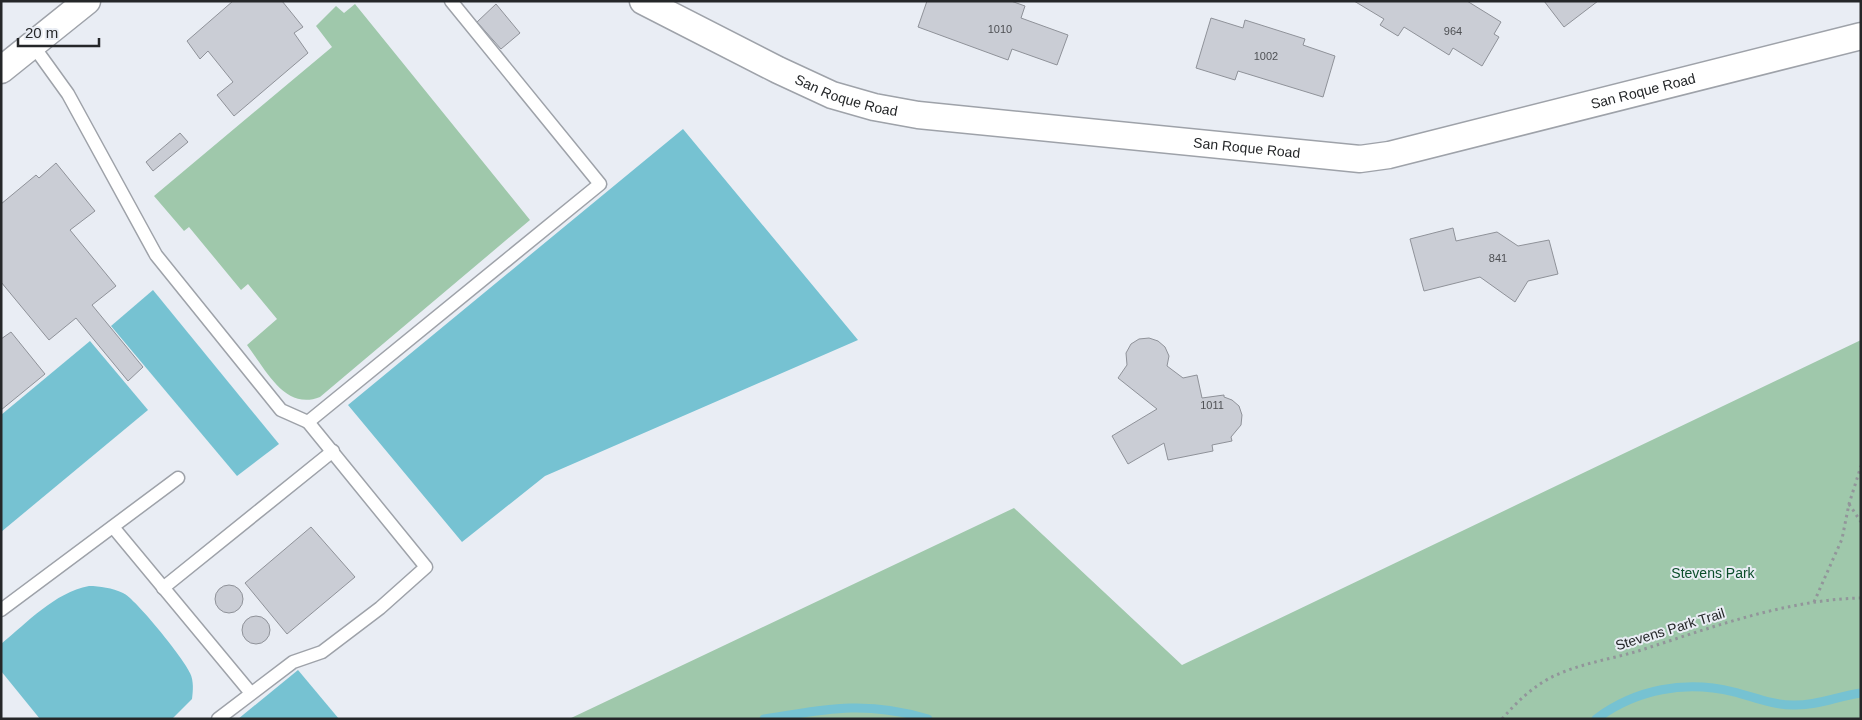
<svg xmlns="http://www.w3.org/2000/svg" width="1862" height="720" viewBox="0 0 1862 720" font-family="Helvetica,sans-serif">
  <rect width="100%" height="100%" fill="#e9edf4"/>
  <g fill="#9fc8ab">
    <path d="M355 4 530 220 320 397C285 411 266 370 247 345L277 319 248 284 241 290 189 227 184 231 154 196 332 47 316 26 336 6 344 13Z"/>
    <path d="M1861 340V719H569L1014 508 1182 665Z"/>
  </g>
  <g fill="#76c2d2">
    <path d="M683 129 858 340 545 476 462 542 348 405Z"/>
    <path d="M153 290 279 444 237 476 111 326Z"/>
    <path d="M90 341 148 410 1 532V415Z"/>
    <path d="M89 586C100 586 112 588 123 593 135 598 185 660 190 673 194 681 193 691 192 699L172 719H40L1 671V644C28 622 54 593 89 586Z"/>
    <path d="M298 670 339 719H238Z"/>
  </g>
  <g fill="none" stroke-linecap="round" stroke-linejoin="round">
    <g stroke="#76c2d2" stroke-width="9">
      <path d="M764 719C825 709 867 700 928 719"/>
      <path d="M1596 719C1636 689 1685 680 1734 692 1754 697 1772 705 1793 705 1817 706 1838 696 1861 693"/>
    </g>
  </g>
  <g fill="#cacdd5" stroke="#8f9299">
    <path d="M233 1H282L303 27 294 33 308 53 234 116 217 95 233 82 208 51 200 59 187 41Z"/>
    <path d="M927 1H1011L1025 6 1021 18 1068 35 1057 65 1012 49 1008 60 918 27Z"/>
    <path d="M1354 1H1467L1501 22 1494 34 1499 37 1482 66 1453 48 1449 55 1404 27 1398 36 1380 25 1384 19Z"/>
    <path d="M1544 1H1598L1564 27Z"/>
    <path d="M496 4 520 33 501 49 477 22Z"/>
    <path d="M1211 18 1243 28 1245 20 1305 39 1303 45 1335 56 1323 97 1238 71 1235 80 1196 68Z"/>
    <path d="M180 133 188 142 153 171 146 162Z"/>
    <path d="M56 163 95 211 70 230 116 286 92 305 143 367 128 381 76 318 49 340 1 282V204L36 175 39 178Z"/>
    <path d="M1453 228 1456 241 1497 232 1518 246 1549 240 1558 274 1528 281 1515 302 1480 277 1424 291 1410 239Z"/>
    <path d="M11 332 45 374 1 410V339Z"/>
    <path d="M1149 338 1158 341 1165 347 1169 356 1167 366 1183 378 1197 375 1202 398 1224 395V397L1232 400 1239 406 1242 415 1241 425 1231 437 1232 441 1212 445 1213 451 1168 460 1164 443 1128 464 1112 436 1157 409 1118 378 1127 365 1126 353 1131 344 1139 339Z"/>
    <path d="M311 527 355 577 287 634 245 583Z"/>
    <circle cx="229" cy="599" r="14"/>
    <circle cx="256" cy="630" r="14"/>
  </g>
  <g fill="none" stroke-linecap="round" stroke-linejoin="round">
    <g stroke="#9ea2a9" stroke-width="15">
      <g id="lane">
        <path d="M32 44 68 94 156 255 281 410 308 422 600 184 451 1"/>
        <path d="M113 527 250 692"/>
        <path d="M163 588 333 451"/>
        <path d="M1 610 178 478"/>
        <path d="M218 719 293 662 322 652 380 608 426 567 308 422"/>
      </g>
    </g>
    <g stroke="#9ea2a9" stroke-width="29">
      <g id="street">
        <path id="s1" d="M643 1 778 70 832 95 874 107 918 115 1360 159 1389 155 1861 36"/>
        <path d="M1 70 87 1"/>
      </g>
    </g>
    <g stroke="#92959a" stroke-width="3" stroke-dasharray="2.5 4" stroke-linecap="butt">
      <path d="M1849 504 1861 522"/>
      <path d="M1814 602 1842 539 1849 504 1861 466"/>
      <path d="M1502 719C1516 703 1529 690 1548 679 1574 665 1606 660 1635 652 1708 629 1783 600 1861 598"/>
    </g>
    <use href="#lane" stroke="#fff" stroke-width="12"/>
    <use href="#street" stroke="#fff" stroke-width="26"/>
  </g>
  <g text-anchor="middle" stroke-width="4" stroke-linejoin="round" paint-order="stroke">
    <g font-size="11" fill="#4e5054">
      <text x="1000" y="33">1010</text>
      <text x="1453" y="35">964</text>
      <text x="1266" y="60">1002</text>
      <text x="1498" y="262">841</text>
      <text x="1212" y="409">1011</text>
    </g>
    <g font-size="14" fill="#252729" stroke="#e9edf4">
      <text dy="5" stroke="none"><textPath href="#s1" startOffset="1035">San Roque Road</textPath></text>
      <text dy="5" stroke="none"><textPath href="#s1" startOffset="225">San Roque Road</textPath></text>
      <text dy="5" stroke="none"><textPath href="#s1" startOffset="630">San Roque Road</textPath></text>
      <text transform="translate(1670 629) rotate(-17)" y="5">Stevens Park Trail</text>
    </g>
    <g font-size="14" fill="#0b4d2a" stroke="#e9edf4">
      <text x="1713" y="578">Stevens Park</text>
    </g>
  </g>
  <rect width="1862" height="720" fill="none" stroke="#252729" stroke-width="5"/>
  <path d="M18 38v8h81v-8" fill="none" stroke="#252729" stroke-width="2.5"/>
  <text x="25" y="38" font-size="15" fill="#252729" stroke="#e9edf4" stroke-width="4" paint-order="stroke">20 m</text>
</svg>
